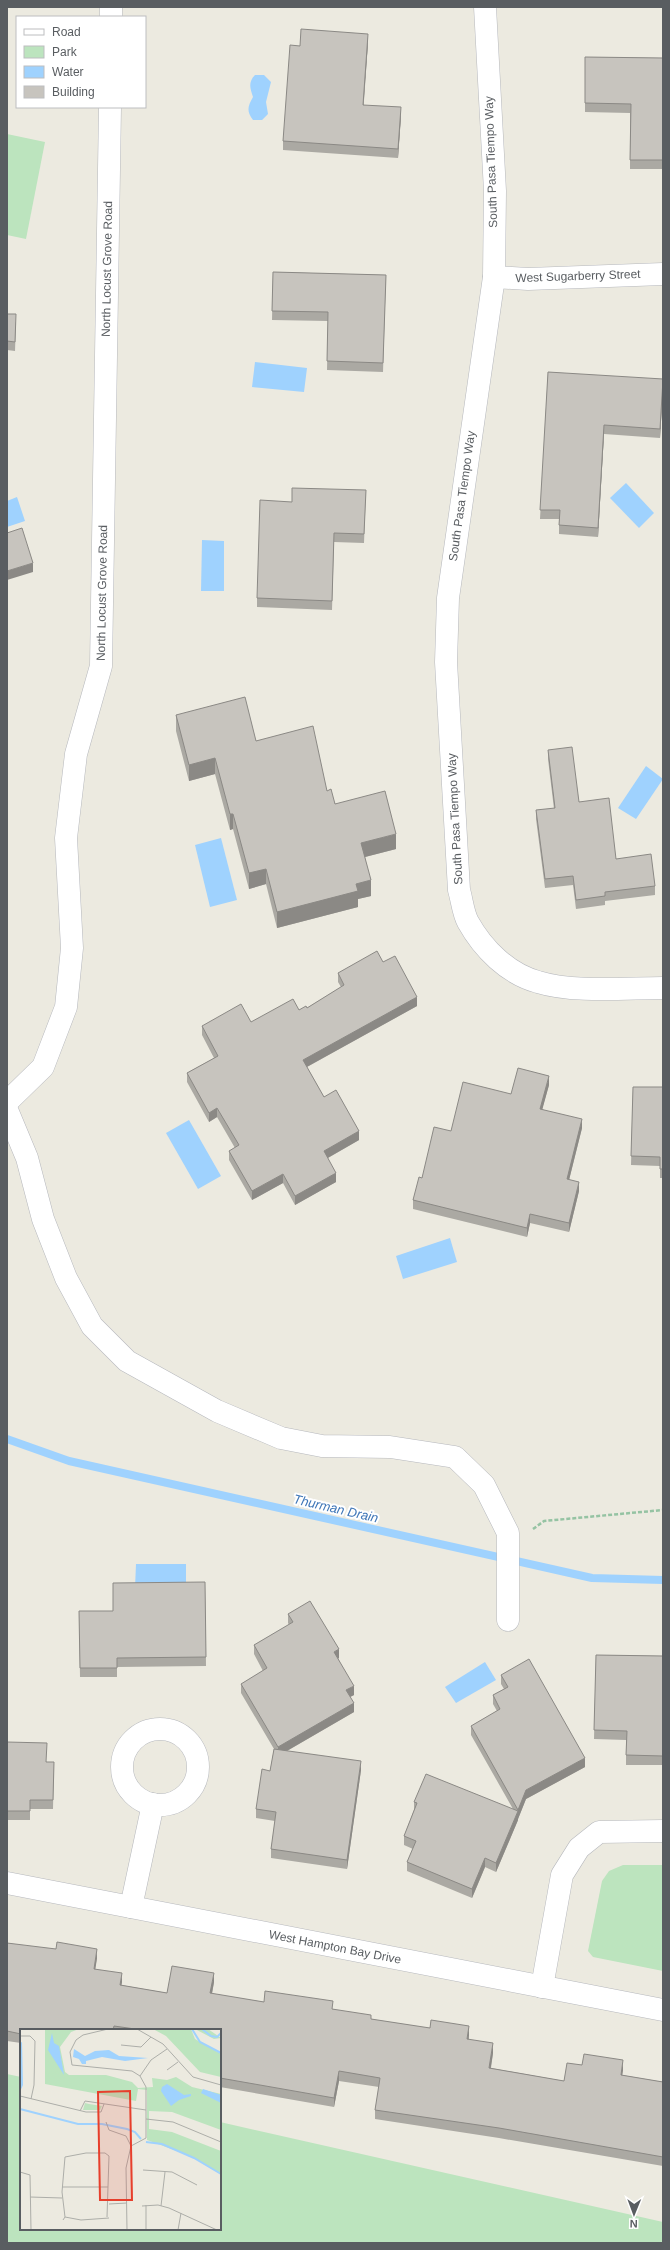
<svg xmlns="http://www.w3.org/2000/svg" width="670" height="2250" viewBox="0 0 670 2250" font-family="Arial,sans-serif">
  <rect width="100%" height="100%" fill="#eceae0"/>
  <g fill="#bce4be">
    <path d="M7 134 45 142 26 239 7 235Z"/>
    <path d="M623 1865H663V1971L593 1957 588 1951 602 1881 609 1871Z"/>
    <path d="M7 2074 21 2077V2229H220V2122L663 2222V2243H7Z"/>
  </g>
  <g fill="#9fd2fe">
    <path d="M255 75H264L271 82 266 102 268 114 262 120H253C246 111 248 106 253 97 250 88 248 82 255 75Z"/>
    <path d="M255 362 307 368 304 392 252 387Z"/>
    <path d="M626 483 654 513 639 528 610 498Z"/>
    <path d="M17 497 25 521 7 527V501Z"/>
    <path d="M202 540 224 541V591H201Z"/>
    <path d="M646 766 663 779 636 819 618 808Z"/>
    <path d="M221 838 237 900 210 907 195 845Z"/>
    <path d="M189 1120 221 1176 198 1189 166 1133Z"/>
    <path d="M450 1238 457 1262 403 1279 396 1256Z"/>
    <path d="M136 1564H186V1588H135Z"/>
    <path d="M485 1662 496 1680 456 1703 445 1687Z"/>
  </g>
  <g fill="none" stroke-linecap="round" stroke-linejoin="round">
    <path stroke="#9fd2fe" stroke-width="8" d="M7 1439 69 1461 592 1578 663 1580"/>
    <g stroke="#b6b8bd" stroke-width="23">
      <g id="minor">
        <path d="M485 7 495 191 494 277 448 598 446 662 459 890C462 900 463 913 468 922 483 949 508 974 538 982 573 993 626 988 663 988"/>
        <path d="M494 277 528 279 663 274"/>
        <path d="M7 1110 27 1158 43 1219 66 1278 92 1326 127 1361 217 1411 281 1438 322 1446 390 1447 455 1457 484 1485 508 1533V1620"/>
        <circle cx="160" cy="1767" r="38"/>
        <path d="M7 1883 663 2010"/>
        <path d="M131 1907 153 1804"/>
        <path d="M542 1987 562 1875 579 1848 599 1832 663 1831"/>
      </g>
    </g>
    <g stroke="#b6b8bd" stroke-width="23">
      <g id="tertiary">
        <path d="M111 17V7"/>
        <path d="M7 1102 43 1067 66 1007 72 948 66 838 76 754 101 666 110 107"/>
      </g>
    </g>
    <path stroke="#95c3a3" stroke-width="2.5" stroke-dasharray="4 2" stroke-linecap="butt" d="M533 1529 544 1521 663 1510"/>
    <use href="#minor" stroke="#fff" stroke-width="22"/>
    <use href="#tertiary" stroke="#fff" stroke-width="22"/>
  </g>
  <g fill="#aba9a3">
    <path d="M368 43 363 105 401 116 398 158 283 150V141L300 46Z"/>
    <path d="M585 57 663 58V169H630V113L585 112Z"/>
    <path d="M273 272 386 275 383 372 327 370 328 321 272 320Z"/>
    <path d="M7 314 16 323 15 351 7 350Z"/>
    <path d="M548 372 663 388 660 438 604 434 598 537 559 534V519H540Z"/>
    <path d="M366 490 364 543 334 542 332 610 257 607V598L292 502Z"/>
    <path d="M176 715 256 741 327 791 335 804 396 849 365 857 371 896 358 899V907L277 928 266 884 249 889 233 829 230 830 215 774 189 781 176 731Z"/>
    <path d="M548 750 579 802 616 859 655 886V895L605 901V905L576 909 573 885 545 888 536 819V810L554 809 548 759Z"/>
    <path d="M383 962 417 1006 307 1067 324 1097 359 1140 328 1158 336 1182 295 1205 283 1183 252 1200 229 1160V1151L235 1148 217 1117 209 1122 187 1082V1073L214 1058 202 1035V1026L251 1022 307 1008 341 987 338 982V973Z"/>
    <path d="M549 1085 542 1109 582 1128 569 1180 579 1191 569 1232 530 1223 527 1237 413 1209V1200L422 1178 451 1131 511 1094Z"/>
    <path d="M633 1087H663V1178H660V1166L631 1165Z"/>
    <path d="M205 1582 206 1666 117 1667V1677H80L79 1611H113Z"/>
    <path d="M288 1614 339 1658H338L354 1695 350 1697 354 1712 287 1751 361 1770 347 1869 271 1858V1849L275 1821 256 1818V1809L270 1771 274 1749 241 1693V1684L263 1671 254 1654V1645L289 1625 288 1623Z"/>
    <path d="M596 1655 663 1656V1765H626V1740L594 1739Z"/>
    <path d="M501 1675 585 1767 526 1799 518 1819V1818V1820L496 1872 485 1867 472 1898 407 1871V1862L413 1849 404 1845V1836L414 1810V1802L513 1809 471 1735V1726L497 1711 493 1704V1695L504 1689 501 1684Z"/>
    <path d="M7 1742 47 1762H54L53 1809H30V1820H7Z"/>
    <path d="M7 1943 97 1958 95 1969 122 1982 121 1985 167 1993 214 1982 212 1994 264 2002 333 2009 371 2019 469 2035V2040L493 2053 491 2068 564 2081 582 2065 623 2070 622 2075 663 2082V2166L499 2138 375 2119V2110L379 2087 339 2081 334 2107 220 2087V2030H21V2043L7 2041Z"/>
  </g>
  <g fill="#8b8985">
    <path d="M368 34V43L363 114V105Z"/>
    <path d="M401 107V116L398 158V149Z"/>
    <path d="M663 379V388L660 438V429Z"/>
    <path d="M604 425V434L598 537V528Z"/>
    <path d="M33 563V572L7 580V571Z"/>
    <path d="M215 758V774L189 781V765Z"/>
    <path d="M230 814H233V829L230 830Z"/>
    <path d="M396 834V849L361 858V843Z"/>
    <path d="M266 869V884L249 889V873Z"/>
    <path d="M371 880V896L358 899V907L277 928V912L356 884Z"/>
    <path d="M417 997V1006L303 1069V1060Z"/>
    <path d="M549 1076V1085L540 1118V1109Z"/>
    <path d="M217 1108V1117L209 1122V1113Z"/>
    <path d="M582 1119V1128L567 1188V1179Z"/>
    <path d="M359 1131V1140L324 1160V1151Z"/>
    <path d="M336 1173V1182L295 1205V1196Z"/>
    <path d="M283 1174V1183L252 1200V1191Z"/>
    <path d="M579 1182V1191L569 1232V1223Z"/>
    <path d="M530 1214V1223L527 1237V1228Z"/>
    <path d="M339 1649V1658L334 1661V1652Z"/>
    <path d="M354 1686V1695L346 1699V1690Z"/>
    <path d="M354 1703V1712L278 1756V1747Z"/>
    <path d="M585 1758V1767L526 1799 518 1819V1810L526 1790Z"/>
    <path d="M361 1761V1770L347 1869V1860Z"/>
    <path d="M518 1811V1820L496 1872V1863Z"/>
    <path d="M485 1858V1867L472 1898V1889Z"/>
    <path d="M97 1949V1958L94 1978V1969Z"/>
    <path d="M122 1973V1982L120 1994V1985Z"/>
    <path d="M214 1973V1982L210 2003V1993Z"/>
    <path d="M469 2026V2035L467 2049V2039Z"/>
    <path d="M493 2043V2053L489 2078V2068Z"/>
    <path d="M623 2060V2070L621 2084V2075Z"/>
    <path d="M339 2071V2081L334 2107V2098Z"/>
  </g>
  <g fill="#c7c4be" stroke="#8b8985">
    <path d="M301 29 368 34 363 105 401 107 398 149 283 141 290 45 300 46Z"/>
    <path d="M585 57 663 58V160H630L631 104 585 103Z"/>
    <path d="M273 272 386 275 383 363 327 361 328 312 272 311Z"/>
    <path d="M7 314H16L15 342 7 341Z"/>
    <path d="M548 372 663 379 660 429 604 425 598 528 559 525 560 510H540Z"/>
    <path d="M292 488 366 490 364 534 334 533 332 601 257 598 260 500 292 502Z"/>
    <path d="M22 528 33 563 7 571V533Z"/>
    <path d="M245 697 256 741 313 726 327 791 331 789 335 804 385 791 396 834 361 843 371 880 356 884 358 891 277 912 266 869 249 873 233 814H230L215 758 189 765 176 715Z"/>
    <path d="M572 747 579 802 609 798 616 859 651 854 655 886 605 892V896L576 900 573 876 545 879 536 810 555 808 548 750Z"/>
    <path d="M377 951 383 962 395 956 417 997 303 1060 324 1097 336 1090 359 1131 324 1151 336 1173 295 1196 283 1174 252 1191 229 1151 239 1145 217 1108 209 1113 187 1073 218 1056 202 1026 241 1004 251 1022 293 999 299 1010 306 1006 307 1008 344 985 338 973Z"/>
    <path d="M518 1068 549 1076 540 1109 582 1119 567 1179 579 1182 569 1223 530 1214 527 1228 413 1200 419 1177 422 1178 434 1127 451 1131 463 1082 511 1094Z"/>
    <path d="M633 1087H663V1169H660V1157L631 1156Z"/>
    <path d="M205 1582 206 1657 117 1658V1668H80L79 1611H113V1583Z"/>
    <path d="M310 1601 339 1649 334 1652 354 1686 346 1690 354 1703 278 1747 241 1684 267 1668 254 1645 293 1622 288 1614Z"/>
    <path d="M596 1655 663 1656V1756L626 1755 627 1731 594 1730Z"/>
    <path d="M529 1659 585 1758 526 1790 518 1810 471 1726 500 1709 493 1695 508 1687 501 1675Z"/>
    <path d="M7 1742 47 1743 46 1762H54L53 1800H30V1811H7Z"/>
    <path d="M274 1749 361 1761 347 1860 271 1849 276 1812 256 1809 262 1769 270 1771Z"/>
    <path d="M426 1774 518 1811 496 1863 485 1858 472 1889 407 1862 416 1841 404 1836 417 1803 414 1802Z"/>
    <path d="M57 1942 97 1949 94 1969 122 1973 120 1985 167 1993 172 1966 214 1973 210 1993 264 2002 265 1991 333 2001 332 2009 371 2015V2019L430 2028 431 2020 469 2026 467 2039 493 2043 489 2068 564 2081 567 2063 582 2065 584 2054 623 2060 621 2075 663 2082V2157L499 2128 375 2110 380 2078 339 2071 334 2098 220 2078V2030H142L114 2026 113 2030H21V2034L7 2031V1943L56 1949Z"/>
  </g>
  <g text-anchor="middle" stroke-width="4" stroke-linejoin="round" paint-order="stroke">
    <g font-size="12" fill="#595d61" stroke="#fff">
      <text transform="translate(491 162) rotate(-92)" y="4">South Pasa Tiempo Way</text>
      <text transform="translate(107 269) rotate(-89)" y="4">North Locust Grove Road</text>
      <text transform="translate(578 276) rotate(-2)" y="4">West Sugarberry Street</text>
      <text transform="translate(462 496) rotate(-82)" y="4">South Pasa Tiempo Way</text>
      <text transform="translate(102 593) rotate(-89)" y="4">North Locust Grove Road</text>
      <text transform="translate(455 819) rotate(-93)" y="4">South Pasa Tiempo Way</text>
      <text transform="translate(335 1947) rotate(11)" y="4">West Hampton Bay Drive</text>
    </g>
    <g font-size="13" font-style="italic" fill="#4077b8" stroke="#fff">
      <text transform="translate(336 1508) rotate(13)" y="5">Thurman Drain</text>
    </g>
  </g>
  <g transform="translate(20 2029)">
    <rect width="201" height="201" fill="#eceae0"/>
    <path d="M25 0H59L51 3 40 18 45 43 49 46H86L112 53 118 59 133 58 132 49 147 51 156 48 172 58 201 65V101L152 83 129 82V100L152 103 201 122V145L173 128 127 111V61L118 60 116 72 25 55ZM133 0H171L175 10 201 25V48L180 43 146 7ZM175 0H188L201 9 194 10ZM65 74 69 75 82 77 80 81H63Z" fill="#bce4be"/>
    <path d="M32 4 34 14 39 17 44 46 28 21ZM2 13 3 56 0 63V14ZM54 20 65 27 75 22 89 21 99 27 128 29 105 32 82 28 66 32V35H62L59 30 53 28ZM147 55 164 66 171 65V67L159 71 151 77 141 62 142 58ZM183 60 201 66V74L181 64Z" fill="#9fd2fe"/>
    <path fill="none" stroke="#9fd2fe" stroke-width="2" d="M172 0 180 13 201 24M182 0 191 7 197 8 201 4M0 80 58 95H82L107 100 115 103 121 110M126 113 142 115 174 129 201 145"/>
    <path fill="none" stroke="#adaea9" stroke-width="1" d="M88 0 63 6 56 11 50 23 52 36 112 42 120 47M117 0 143 15 173 48 201 56M0 7H10L15 12 14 56 11 70M101 16 121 18 131 8M147 41 158 33M0 67 66 83H81L84 75M60 82 65 72 126 81M126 90 153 93 201 113M86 93 89 101 106 107 111 117M111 117 126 109V58L120 47 131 31 147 20M123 141 152 143 177 156M0 143 10 146 11 201M42 158H88M10 168 42 169M89 175 107 174M126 176V201M122 177 138 176 149 179 197 201M141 177 145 143M45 188 42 163 45 128 66 124H85L89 127 87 188M43 191 45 188 61 191 89 189M107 201 106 139 111 117M158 201 161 184"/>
    <path fill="#e73f2c" fill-opacity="0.15" stroke="#e73f2c" stroke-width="2" d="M110 62 112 171H80L78 63Z"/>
    <rect width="201" height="201" fill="none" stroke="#595d61" stroke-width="2"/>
  </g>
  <rect width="670" height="2250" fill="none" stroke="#595d61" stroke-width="16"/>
  <rect x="16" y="16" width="130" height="92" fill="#ffffff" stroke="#bdbec0"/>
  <rect x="24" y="29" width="20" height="6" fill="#ffffff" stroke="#bdbec0"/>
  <text x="52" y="36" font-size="12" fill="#595d61">Road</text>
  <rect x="24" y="46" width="20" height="12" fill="#bce4be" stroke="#bdbec0"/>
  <text x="52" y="56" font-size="12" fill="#595d61">Park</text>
  <rect x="24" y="66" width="20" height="12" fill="#9fd2fe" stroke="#bdbec0"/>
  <text x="52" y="76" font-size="12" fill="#595d61">Water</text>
  <rect x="24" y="86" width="20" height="12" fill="#c7c4be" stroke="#bdbec0"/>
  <text x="52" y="96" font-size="12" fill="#595d61">Building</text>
  <g transform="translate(634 2214) rotate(181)" stroke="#ffffff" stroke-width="3" paint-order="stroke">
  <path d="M0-3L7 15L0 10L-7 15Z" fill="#595d61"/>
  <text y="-6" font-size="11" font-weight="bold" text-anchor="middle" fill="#595d61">N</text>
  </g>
</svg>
